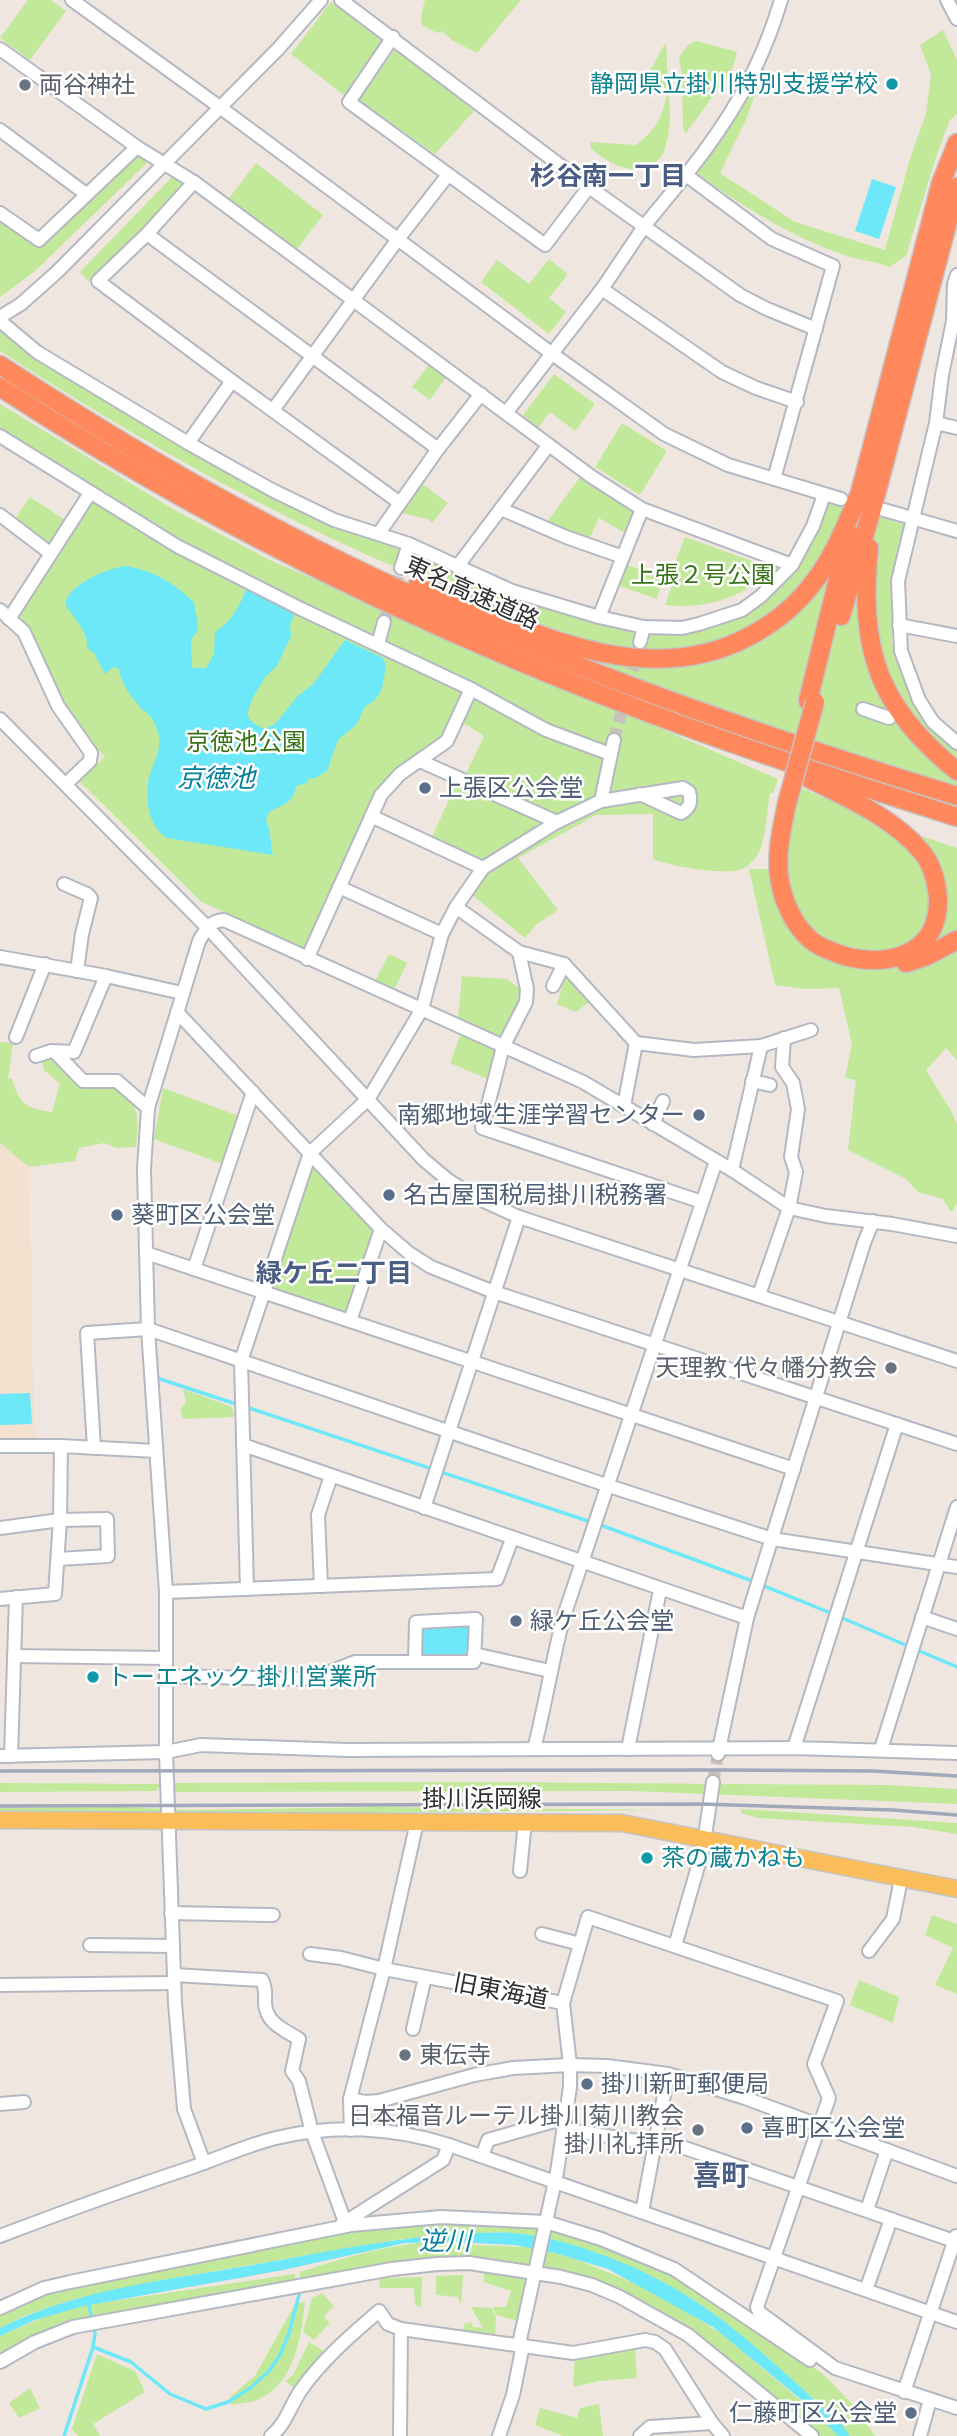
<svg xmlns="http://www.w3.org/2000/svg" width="957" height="2436" viewBox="0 0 957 2436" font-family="'IBM Plex Sans','Noto Sans JP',sans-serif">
  <rect width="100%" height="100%" fill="#f0e6e0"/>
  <path fill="#f2e1cf" d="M0 1143 29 1167 35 1439 0 1441Z"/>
  <g fill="#c1e999">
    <path d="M28 0H51L66 11 30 60 0 38Z"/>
    <path d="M425 0H521L477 53 453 41 442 31 437 33 422 25 421 16Z"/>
    <path d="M331 2 383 42 345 96 291 54Z"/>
    <path d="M943 30 957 60V114L950 120 937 154 906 256 890 267C875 261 859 260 844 255 788 235 741 206 694 171L760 66 765 68 745 122 720 173 795 222 885 250 909 162 926 113 931 75 920 45Z"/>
    <path d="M696 41 737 52 732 70 686 133 683 129 682 78 679 57 688 45Z"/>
    <path d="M666 42 670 118 668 137 663 154 649 170C623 171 611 164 591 149L590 142 636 145C658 128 662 117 668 91L649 72Z"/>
    <path d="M396 48 474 111 435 154 359 100Z"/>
    <path d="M143 150 150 160 34 272 0 297V220L34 245Z"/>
    <path d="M256 163 323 215 295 252 226 202Z"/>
    <path d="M172 177 185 184 89 282 80 272Z"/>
    <path d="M549 259 568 274 549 298 566 312 549 334 481 282 497 260 529 284Z"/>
    <path d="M6 330 292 502 468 575 648 627 734 617 796 568 826 501 905 525 892 579V644L915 705 935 731 957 751V790L712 709 583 659 588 640C379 574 183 470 0 351V334Z"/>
    <path d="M430 363 446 377 430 400 412 387Z"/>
    <path d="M554 374 595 404 575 431 550 412 538 428 523 415Z"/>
    <path d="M0 404 173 509 270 560 778 779 773 793H770C767 809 766 839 759 852 755 860 747 868 739 870 721 875 670 866 653 859V814L596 815 518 858 558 910 537 924 525 938 471 894 480 877 559 822 479 866 429 843 459 778 463 780 484 736 459 720 455 727 377 796 306 946 302 948 200 901 79 781 105 757 63 710 32 635 18 613 92 497 217 567 0 435Z"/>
    <path d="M622 423 667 451 640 495 595 467Z"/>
    <path d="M581 476 633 511 625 533 599 518 589 539 547 522Z"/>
    <path d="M421 483 448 503 432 523 428 519 401 513 411 495Z"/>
    <path d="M30 497 65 520 50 543 15 519Z"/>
    <path d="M685 537 777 570C740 596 711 610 665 605L675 577 670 575Z"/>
    <path d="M627 565 663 578 657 599 620 586Z"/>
    <path d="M797 786 842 806 896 835 928 872 933 904 917 941 874 955 817 939 793 908 783 866Z"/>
    <path d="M906 831 957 848V935L931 949 941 911Z"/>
    <path d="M749 869H768L781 914 819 955 851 967H902L957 942V1060L946 1048 926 1070 951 1111 957 1124V1204L951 1212 943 1199 918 1192 906 1179 848 1150 856 1080 845 1078 852 1044 839 988 805 989 775 985Z"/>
    <path d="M389 954 407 963 394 990 375 981Z"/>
    <path d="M567 971 592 1000 576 1012 557 1004Z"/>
    <path d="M462 976 507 979 519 988 518 1009 502 1038 458 1019Z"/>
    <path d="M461 1033 496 1051 490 1080 450 1063Z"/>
    <path d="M0 1042 13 1043 8 1079 12 1078C19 1104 25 1108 52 1112L60 1084 44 1070 41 1056 53 1053 84 1083 117 1081C138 1105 140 1116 136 1147L116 1148 104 1143 79 1148 75 1161 29 1167 0 1143Z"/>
    <path d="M163 1088 239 1116 223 1164 154 1139Z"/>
    <path d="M315 1168 374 1232 347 1312 275 1289 273 1285 311 1169Z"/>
    <path d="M183 1389 232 1407 234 1417 183 1419 180 1410 186 1402Z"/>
    <path d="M455 1782 888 1785 957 1789V1804L631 1791 172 1792V1783Z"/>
    <path d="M0 1783 161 1784 156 1791 0 1792Z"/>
    <path d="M125 1807 185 1810 379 1807 670 1810 0 1816V1808Z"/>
    <path d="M741 1809 957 1823V1834L913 1827 758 1818 741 1813Z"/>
    <path d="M932 1915 957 1924V1994L935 1985 953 1948 925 1935Z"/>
    <path d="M859 1980 899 1997 893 2023 850 2005Z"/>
    <path d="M397 2220 553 2227 654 2263 823 2374 856 2408 875 2436H850L826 2409 728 2325 691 2298 632 2268 572 2245 498 2232 402 2239 169 2279 75 2299 24 2316 0 2328V2309L27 2295 293 2243Z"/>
    <path d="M418 2243 532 2247 573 2258 629 2281 671 2301 722 2334 818 2415 838 2436H817L732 2365 585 2278 517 2262 476 2260 388 2265 300 2280V2272C339 2259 377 2248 418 2243Z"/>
    <path d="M474 2267 531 2275 522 2322 496 2315 493 2307H506L511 2291 484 2282V2274L473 2271Z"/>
    <path d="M295 2274V2281L89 2321 0 2356V2336L49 2315 86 2305Z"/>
    <path d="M463 2275 461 2305 458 2297 436 2295V2276Z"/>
    <path d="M422 2277 421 2307 415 2305 414 2288H380L379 2278Z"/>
    <path d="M322 2293 334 2306 324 2317 330 2323 314 2340 303 2332 312 2298Z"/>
    <path d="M305 2302C301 2337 295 2383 259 2399 251 2403 240 2403 231 2405V2396L255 2376 295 2304Z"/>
    <path d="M471 2307 492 2308 496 2318 495 2339 462 2335 464 2324 471 2322 473 2327 483 2328Z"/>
    <path d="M309 2342 327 2353 298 2391 285 2381 293 2375Z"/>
    <path d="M635 2347 637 2378 599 2381 573 2387 575 2357Z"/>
    <path d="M97 2354 135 2371 145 2392 93 2424 100 2436H78L72 2429Z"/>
    <path d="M30 2388 40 2408 19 2418 9 2403Z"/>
    <path d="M599 2404 603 2436H563L535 2425 540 2408 577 2418 580 2408Z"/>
  </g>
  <g fill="#6de8f8">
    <path d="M872 179 896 187 879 239 855 231Z"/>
    <path d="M125 566C154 570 173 583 194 602 195 617 204 629 191 639L192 668H206L214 654 215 632C232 621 239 607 247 588L295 612 290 625 291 636 277 666 266 676 252 699 247 715 253 723 264 729 274 725 297 697 314 683 345 640 383 658 386 666 382 689 375 700 365 707 356 725 338 740 327 771 315 778 308 779 307 783 296 786C294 803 282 805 269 812L266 820C271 830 270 843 273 855L167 838C147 826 144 794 150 774 154 762 161 750 159 737 158 729 153 718 147 713 141 707 143 713 139 706 130 695 121 683 119 669L113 667 105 674 94 653 87 648C89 631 73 618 65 604 69 584 106 569 125 566Z"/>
    <path d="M30 1393 32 1424 0 1425V1394Z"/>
    <path d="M466 1624 470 1628 471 1653 466 1656H425L421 1652 423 1627Z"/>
    <path d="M469 2233C483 2233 498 2232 512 2233 579 2239 660 2274 714 2314 758 2346 798 2386 840 2422L850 2436H838L809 2406 713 2327 608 2269 555 2253 515 2245 453 2242 405 2243 283 2270 84 2306 35 2320 0 2336V2328C75 2290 165 2280 247 2266 321 2253 394 2237 469 2233Z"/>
  </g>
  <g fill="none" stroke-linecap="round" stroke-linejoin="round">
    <g stroke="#6de8f8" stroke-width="3.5">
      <path d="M157 1378 239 1405"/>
      <path d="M246 1407 591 1522"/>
      <path d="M598 1524 755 1582"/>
      <path d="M762 1585 833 1614"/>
      <path d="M840 1617 910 1647"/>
      <path d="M917 1650 957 1667"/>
      <path d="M88 2301 95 2334 93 2347"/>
      <path d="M64 2436 93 2347 131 2362 170 2394 206 2409 228 2402 249 2389 268 2372 280 2355 289 2333 300 2291"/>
    </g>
    <g stroke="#c9c1bc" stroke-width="12" stroke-dasharray="12 6" stroke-linecap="butt">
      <path d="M384 622 401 568"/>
      <path d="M614 740 640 642"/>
      <path d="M713 1782 718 1754"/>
    </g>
    <g stroke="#b4b8c2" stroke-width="16">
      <g id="minor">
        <path d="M72 0 221 108 551 353 664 434 728 465 841 499"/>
        <path d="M341 0 589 187 740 295 767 309 816 329"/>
        <path d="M947 0 957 19"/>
        <path d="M393 37 349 102 545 245 589 187"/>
        <path d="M0 49 137 147 194 182 592 477 642 509 792 565"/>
        <path d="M0 130 86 194"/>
        <path d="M686 175C730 120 761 68 781 0"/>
        <path d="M194 182 147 234 98 281 232 381 400 503"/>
        <path d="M0 213 39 240 137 147"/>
        <path d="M147 234 438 449"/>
        <path d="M957 275 954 284 953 321 942 375 936 423 898 581 901 651 919 700 933 722 957 743"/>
        <path d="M602 289 722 372 756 388 797 402"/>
        <path d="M0 317 21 304 57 272 278 49 321 0"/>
        <path d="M0 321 37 352 188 443 272 490 334 520 409 544 512 591 599 617 644 627 682 628 699 624 742 610 761 596 792 565 813 526 824 495"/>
        <path d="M273 410 398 239 448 175"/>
        <path d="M506 413 602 289 645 225 686 175 772 239 833 266 774 479"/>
        <path d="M936 423 957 428"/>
        <path d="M0 436 177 546 301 609 471 689 546 730 610 754"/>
        <path d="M188 443 232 381"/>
        <path d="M501 509 566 537 623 557"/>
        <path d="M884 510 957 531"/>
        <path d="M0 515 50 553"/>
        <path d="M379 533 438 449 481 394"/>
        <path d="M457 567 548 446"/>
        <path d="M401 568 409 544"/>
        <path d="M0 610 24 632 58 706 91 753 90 761 66 784"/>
        <path d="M599 617 642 509"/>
        <path d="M9 619 90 493"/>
        <path d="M899 625 957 636"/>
        <path d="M640 642 644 627"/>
        <path d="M378 644 384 622"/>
        <path d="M863 709 889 718"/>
        <path d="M0 719 207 927 424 1160 448 1180 475 1197 519 1217 957 1361"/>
        <path d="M420 761 557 822"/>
        <path d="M601 801 683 788 689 792C692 802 690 808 681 813L640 794"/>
        <path d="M371 816 483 868"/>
        <path d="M64 884 87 894 91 898 82 934 77 971"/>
        <path d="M339 887 442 934"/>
        <path d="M456 907 519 952 564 964 636 1043 624 1106"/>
        <path d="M519 952 527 989 526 1002 503 1047 482 1128 702 1202"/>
        <path d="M0 957 106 976 182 993"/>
        <path d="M307 959 381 795 400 774 447 741 471 689"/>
        <path d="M553 986 564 964"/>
        <path d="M177 1012 381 1229 409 1253 431 1267 494 1292 957 1444"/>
        <path d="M16 1037 45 964"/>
        <path d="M636 1043 694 1050 761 1046 811 1030"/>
        <path d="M55 1052 83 1081H117L148 1108"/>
        <path d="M36 1056 51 1051 74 1052 106 976"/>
        <path d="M752 1081 770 1085"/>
        <path d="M653 1124 663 1101"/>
        <path d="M732 1170 761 1046"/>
        <path d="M146 1253 794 1469"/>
        <path d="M194 1269 253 1092"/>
        <path d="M759 1295 789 1208 796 1172 791 1157 798 1109 793 1083 782 1067 784 1038"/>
        <path d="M350 1321 381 1229"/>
        <path d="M243 1445 747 1618"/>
        <path d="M0 1446H61"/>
        <path d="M94 1448 87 1333 148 1329 609 1486 772 1539 957 1567"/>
        <path d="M424 1508 519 1217"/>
        <path d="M0 1528 60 1520 107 1519 108 1556 58 1559"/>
        <path d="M321 1586 318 1515 331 1476"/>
        <path d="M247 1589 241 1361 310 1153 367 1100 372 1093 422 1009 442 934 456 907 483 868 557 822 601 801 614 740"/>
        <path d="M166 1592 497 1579 512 1539"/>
        <path d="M0 1599 55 1594 60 1520 61 1446 156 1451"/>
        <path d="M922 1617 957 1629"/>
        <path d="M474 1654 550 1671"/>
        <path d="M14 1656 166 1658"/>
        <path d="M166 1676 301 1679 317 1677 355 1662H474L476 1619 416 1622 415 1662"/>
        <path d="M794 1748 897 1424"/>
        <path d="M534 1749C545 1706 552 1662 563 1619L716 1161"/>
        <path d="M628 1749 660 1590"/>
        <path d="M881 1749 957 1507"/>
        <path d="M718 1754 747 1618 864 1243 873 1221"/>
        <path d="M0 1756 166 1752 201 1745 347 1750 794 1748 957 1753"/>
        <path d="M11 1756 16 1597"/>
        <path d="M520 1871 525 1822"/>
        <path d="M171 1913 273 1915"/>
        <path d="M542 1934 580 1944"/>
        <path d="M90 1945 173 1946"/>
        <path d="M675 1946 703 1849 713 1782"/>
        <path d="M869 1951 893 1919 901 1879"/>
        <path d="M310 1954 341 1958 384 1969 563 2003"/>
        <path d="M174 1975 262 1980C266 1988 265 1994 265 2003 266 2023 283 2029 299 2039L292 2071 299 2081 312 2132 345 2222"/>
        <path d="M1 1985 174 1983"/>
        <path d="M413 2029 425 1977"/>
        <path d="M350 2099 365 2102 379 2101 474 2075 513 2068 570 2065 607 2066 668 2074 745 2098 957 2176"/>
        <path d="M0 2104 24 2102"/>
        <path d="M564 2129 655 2144"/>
        <path d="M351 2130 350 2099 384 1969 417 1822"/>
        <path d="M656 2138 957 2242"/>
        <path d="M482 2156 488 2140 565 2118"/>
        <path d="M204 2163 184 2109 175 2003 166 1752V1592L148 1329 144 1169 148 1108 199 941C206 929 210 921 224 920L583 1082 732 1170 789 1208 826 1216 892 1224 957 1236"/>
        <path d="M867 2210 887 2150"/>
        <path d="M642 2212 668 2074"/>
        <path d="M342 2224 443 2160 449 2145"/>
        <path d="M0 2236C63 2212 126 2189 190 2168 219 2158 247 2145 276 2138 333 2124 394 2127 449 2145L957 2322"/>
        <path d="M866 2290 891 2219"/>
        <path d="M0 2308 44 2288 70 2282 351 2225 441 2217 546 2222 601 2239 674 2269 810 2360"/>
        <path d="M519 2344 557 2172 570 2087V2065L563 2003 588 1917 837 2001 814 2064 829 2098 757 2307 759 2312 835 2368 957 2408"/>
        <path d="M0 2362 35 2342 73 2327 392 2269 437 2264 469 2263 561 2277 592 2285 620 2297 688 2335 812 2436"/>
        <path d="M904 2392 956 2236"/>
        <path d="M271 2436C286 2424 290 2406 301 2390 322 2360 351 2335 379 2311L388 2324 401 2329 573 2353 645 2340 655 2342 665 2349 712 2423 723 2436"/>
        <path d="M400 2436 401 2329"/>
        <path d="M499 2436 513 2395 523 2345"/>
        <path d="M640 2436 650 2427 712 2423"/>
        <path d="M920 2436 930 2400"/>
      </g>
    </g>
    <g stroke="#c4c4c4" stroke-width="19">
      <path id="major" d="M0 1820 622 1823 957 1889"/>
    </g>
    <g stroke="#c4c4c4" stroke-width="21">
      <g id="highway">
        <path d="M0 365C77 415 155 463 236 507 463 632 709 720 957 796"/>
        <path d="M0 387C211 525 439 636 676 723 768 757 863 787 957 817"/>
        <path d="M857 504 941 183 957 143"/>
        <path d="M869 548C859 648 877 707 957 771"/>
        <path d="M418 584C518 626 640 694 748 637 773 624 796 606 813 583 834 557 846 524 860 493"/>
        <path d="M841 616 874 502 957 187"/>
        <path d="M808 701 849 534"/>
        <path d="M787 803C782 828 775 856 780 882 784 904 795 927 812 941 819 947 829 950 836 953 880 970 939 958 938 900 937 882 933 865 921 851 892 817 849 799 810 779"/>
        <path d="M906 963 927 956 957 940"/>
      </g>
    </g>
    <use href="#minor" stroke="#fff" stroke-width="12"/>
    <use href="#major" stroke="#fbbd5a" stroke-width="16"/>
    <use href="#highway" stroke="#ff895c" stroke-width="18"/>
    <g stroke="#a1a8b9" stroke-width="3.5">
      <path d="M0 1771 722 1770 873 1771 957 1776"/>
      <path d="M0 1806 702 1804 893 1810 957 1815"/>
    </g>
    <g stroke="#c4c4c4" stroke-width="21" stroke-linecap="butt">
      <path id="highway-bridge" d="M787 803 815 702"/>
    </g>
    <use href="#highway-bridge" stroke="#ff895c" stroke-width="18"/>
  </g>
  <g fill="#0f9aa8" stroke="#fff" stroke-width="2.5">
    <circle cx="892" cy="84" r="7"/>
    <circle cx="93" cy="1677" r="7"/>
    <circle cx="647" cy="1858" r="7"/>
  </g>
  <g fill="#6b7280" stroke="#fff" stroke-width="2.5">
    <circle cx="25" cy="85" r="7"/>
    <circle cx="891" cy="1368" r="7"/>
    <circle cx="405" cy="2055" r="7"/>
    <circle cx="698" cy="2130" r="7"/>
  </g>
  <g fill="#5c6f8a" stroke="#fff" stroke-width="2.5">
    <circle cx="425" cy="788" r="7"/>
    <circle cx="699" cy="1115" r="7"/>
    <circle cx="389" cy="1195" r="7"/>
    <circle cx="117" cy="1215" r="7"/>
    <circle cx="516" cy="1621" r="7"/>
    <circle cx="587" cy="2084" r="7"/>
    <circle cx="747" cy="2128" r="7"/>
    <circle cx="911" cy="2413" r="7"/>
  </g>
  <g text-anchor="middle" stroke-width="5" stroke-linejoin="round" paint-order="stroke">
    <g font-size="24" fill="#0d838f" stroke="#fff" text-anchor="start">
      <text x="878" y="92" text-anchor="end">静岡県立掛川特別支援学校</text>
      <text x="107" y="1685">トーエネック 掛川営業所</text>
      <text x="661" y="1866">茶の蔵かねも</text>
    </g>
    <g font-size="24" fill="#5b616d" stroke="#fff" text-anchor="start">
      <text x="39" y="93">両谷神社</text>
      <text x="877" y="1376" text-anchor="end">天理教 代々幡分教会</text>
      <text x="419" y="2063">東伝寺</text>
      <text x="684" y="2124" text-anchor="end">日本福音ルーテル掛川菊川教会<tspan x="684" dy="28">掛川礼拝所</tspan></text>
    </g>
    <g font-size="24" fill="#377316" stroke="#fff">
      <text x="703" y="583">上張２号公園</text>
      <text x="246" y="750">京徳池公園</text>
    </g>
    <g font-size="24" fill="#2e2e2e" stroke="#fff">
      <text transform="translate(472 593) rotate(24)" y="8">東名高速道路</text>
      <text x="482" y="1807">掛川浜岡線</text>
      <text transform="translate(501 1991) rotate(11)" y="8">旧東海道</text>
    </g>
    <g font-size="24" fill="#4e5e75" stroke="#fff" text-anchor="start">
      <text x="439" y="796">上張区公会堂</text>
      <text x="685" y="1123" text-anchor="end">南郷地域生涯学習センター</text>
      <text x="403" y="1203">名古屋国税局掛川税務署</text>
      <text x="131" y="1223">葵町区公会堂</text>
      <text x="530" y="1629">緑ケ丘公会堂</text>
      <text x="601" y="2092">掛川新町郵便局</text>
      <text x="761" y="2136">喜町区公会堂</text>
      <text x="897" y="2421" text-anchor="end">仁藤町区公会堂</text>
    </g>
    <g font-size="26" font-weight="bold" fill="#4a5d83" stroke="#fff">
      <text x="608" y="185">杉谷南一丁目</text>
      <text x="334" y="1282">緑ケ丘二丁目</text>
    </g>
    <g font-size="26" font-style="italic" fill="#05809c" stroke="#fff">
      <text x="216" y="787">京徳池</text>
      <text x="445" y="2250">逆川</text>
    </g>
    <g font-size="28" font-weight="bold" fill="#4a5d83" stroke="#fff">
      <text x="721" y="2185">喜町</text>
    </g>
  </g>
</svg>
